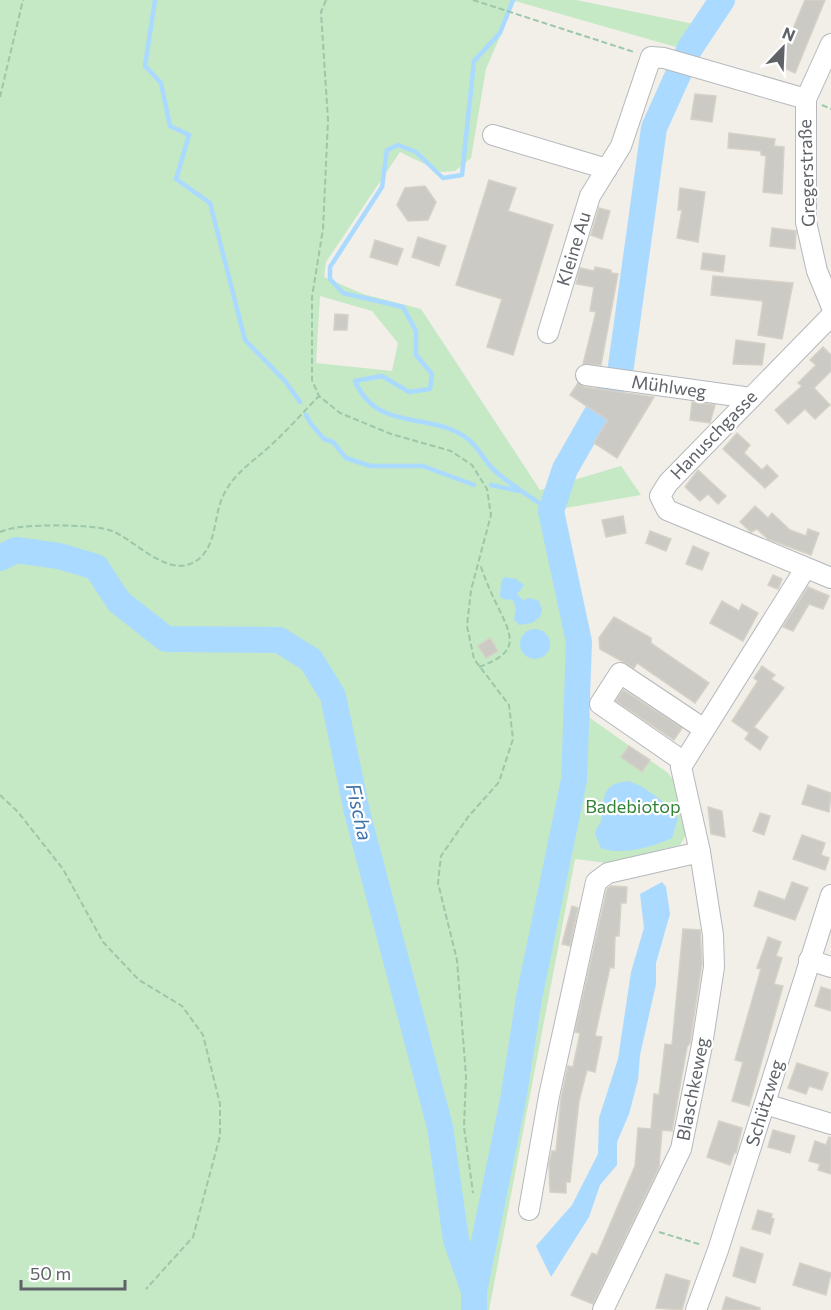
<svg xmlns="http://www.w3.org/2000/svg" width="831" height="1310" viewBox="0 0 831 1310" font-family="Commissioner,sans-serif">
  <rect width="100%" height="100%" fill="#f1efe8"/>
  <path fill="#c5e8c5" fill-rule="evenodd" d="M0 0H576L694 24 697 53 515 1 486 69 471 158 455 171 441 172 400 152 326 262 324 277 363 294 421 309 540 490 621 466 641 495 559 509 585 651 590 718 668 773 680 789 688 831 680 845 608 863 575 859 489 1310H0ZM320 296 372 311 398 343 392 371 316 363Z"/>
  <g fill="#aadaff">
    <path d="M504 577 516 579 524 585 517 594 523 600 530 598 539 601 542 610 540 617 532 623 519 625 514 619 516 609 513 600 503 599 500 596 501 583Z"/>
    <circle cx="535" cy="644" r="15"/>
    <path d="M628 781C647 787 665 802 678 818L672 838C653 847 621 856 601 848L595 834C596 828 599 826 601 821 607 802 596 785 628 781Z"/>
    <path d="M662 882 666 887 670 914 656 963V984L640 1055 638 1080 629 1114 617 1142V1165L600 1185 589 1217 551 1277 536 1246 572 1205 598 1154 599 1118 618 1059 631 972 644 928 640 894Z"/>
  </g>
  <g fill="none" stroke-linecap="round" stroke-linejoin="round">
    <g stroke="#aadaff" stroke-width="4.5">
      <path d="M155 0 145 66 161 83 170 126 189 135 176 179 210 203 245 340 285 381 300 402"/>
      <path d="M513 0 500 33 474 61 462 175 443 178 416 152 398 145 387 150 382 187 330 267V279L343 293 403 307 416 331V355L432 374 430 389 409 392 382 376 355 381C378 434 431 410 468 439 479 448 485 462 495 471 512 486 532 498 551 511"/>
      <path d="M306 415 311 424 324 439 333 442 346 458 370 466H423L474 485"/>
      <path d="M491 485 519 491"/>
    </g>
    <g stroke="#aadaff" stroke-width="26">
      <path d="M0 558 16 550 59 556 96 567 119 602 166 639 279 640 311 660 333 696 357 812 440 1127 456 1240 474 1291V1310"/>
      <path d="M474 1291 513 1100 529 998 574 780 579 642 551 511 565 469 620 373 654 128 690 48 722 0"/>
    </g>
  </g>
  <g fill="#cccac5" stroke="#d6d1c6" stroke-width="1.5">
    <path d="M805 0H825L795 73 778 65Z"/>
    <path d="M695 94 716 96 712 122 691 119Z"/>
    <path d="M729 133 775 139 774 146 784 147 782 194 763 192 766 156 761 155V151L728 148Z"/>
    <path d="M489 180 516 188 508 211 553 225 513 355 487 347 502 299 456 285Z"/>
    <path d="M425 186 436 202 428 220 408 221 397 205 405 188Z"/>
    <path d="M680 188 705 192 698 242 677 238 682 210H678Z"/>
    <path d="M599 208 610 211 602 239 591 235Z"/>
    <path d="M772 228 796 231 795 249 770 246Z"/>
    <path d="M418 237 446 246 439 266 412 257Z"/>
    <path d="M375 240 403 249 397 265 370 257Z"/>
    <path d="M703 253 725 256 723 272 701 269Z"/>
    <path d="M595 267 611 270V273L618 274 601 365 583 364 596 312 590 311 594 287 576 284 580 268 594 271Z"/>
    <path d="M713 276 793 283 782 339 758 335 763 301 711 295Z"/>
    <path d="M335 314 348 315 347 330H334Z"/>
    <path d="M736 340 765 344 762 365 733 364Z"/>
    <path d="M823 347 831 355V371L814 388 830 405 815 419 805 409 788 424 775 410 802 386 798 383 816 365 810 360Z"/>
    <path d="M578 383 584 387 654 397 617 458 594 443 608 420 570 395Z"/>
    <path d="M692 402 715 405 710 423 690 420Z"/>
    <path d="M737 433 750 445 744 453 762 470 767 465 778 476 765 488 723 449Z"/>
    <path d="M698 470 726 496 718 504 708 494 700 501 685 487Z"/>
    <path d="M755 506 768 518 772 513 790 530 806 536 808 529 819 533 811 555 768 539 757 529 751 532 740 522Z"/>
    <path d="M623 516 626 533 606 537 602 520Z"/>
    <path d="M650 531 671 539 666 551 646 543Z"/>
    <path d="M693 546 709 553 702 570 686 564Z"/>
    <path d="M773 575 782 579 778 589 768 585Z"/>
    <path d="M808 587 829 596 823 609 809 604 793 631 783 627Z"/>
    <path d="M722 601 739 611 742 604 758 613 743 641 710 623Z"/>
    <path d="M614 617 651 638V643L709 683 695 703 637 663 634 668 600 649 599 638Z"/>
    <path d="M490 638 498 651 486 658 478 646Z"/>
    <path d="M762 666 775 675 771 679 784 688 754 727 768 737 760 750 745 739 749 733 732 721 758 681 754 678Z"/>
    <path d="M623 690 682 728 674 740 616 701Z"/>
    <path d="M629 746 650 760 642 772 621 757Z"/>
    <path d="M808 785 831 793 829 812 802 804Z"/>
    <path d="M708 807 722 811 725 837 711 834Z"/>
    <path d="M760 813 770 816 764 835 753 831Z"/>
    <path d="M802 835 825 843 821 855 829 858 825 870 793 859Z"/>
    <path d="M792 882 808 888 795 920 754 906 759 891 785 900Z"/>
    <path d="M611 886 627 887 626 903H621L619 936H615L614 968 610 967 595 1036 602 1037 595 1072 587 1070 579 1101 570 1182H566V1193L550 1192 549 1164 552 1151H556L561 1098 568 1066 573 1067 580 1033 575 1032 607 889Z"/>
    <path d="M572 906 578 908 570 946 562 944Z"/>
    <path d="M683 929 700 930 702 963 690 1043 687 1047 672 1131 662 1130 659 1167 593 1304 571 1295 592 1253 597 1255 635 1166 638 1128 651 1129 654 1094 659 1095 665 1044 672 1045Z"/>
    <path d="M768 937 781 942 776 956 782 958 774 984 783 986 749 1106 732 1101 743 1062 735 1060 761 969 757 968Z"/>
    <path d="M821 987 831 990V1011L815 1006Z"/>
    <path d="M797 1063 828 1073 822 1090 809 1086 806 1094 788 1088Z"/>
    <path d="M719 1121 742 1128 736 1153H734L730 1165 707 1157Z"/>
    <path d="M773 1130 795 1136 790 1153 768 1147Z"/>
    <path d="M829 1137 831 1138V1174L818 1170 820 1164 809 1161 815 1141 826 1145Z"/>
    <path d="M758 1210 772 1214 771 1218 774 1219 770 1234 752 1229Z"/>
    <path d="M741 1247 763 1254 755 1283 733 1276Z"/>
    <path d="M800 1263 831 1273 826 1295 793 1285Z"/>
    <path d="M666 1274 690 1281 682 1310 656 1308Z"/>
    <path d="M726 1297 760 1308V1310H722Z"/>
  </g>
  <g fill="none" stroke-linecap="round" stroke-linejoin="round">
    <g stroke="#b5b8bc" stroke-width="22">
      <g id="minor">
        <path d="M831 44 806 99V222L817 271 831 305"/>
        <path d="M493 135 607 169"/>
        <path d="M831 316 668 483 660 496 667 510 831 578"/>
        <path d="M548 333 590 196 621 146 651 57 664 58 806 99"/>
        <path d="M586 375 751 398"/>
        <path d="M684 762 600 704 620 673 704 729"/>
        <path d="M809 960 831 967"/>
        <path d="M765 1104 831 1124"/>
        <path d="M529 1210 549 1096 596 882 608 873 700 852"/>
        <path d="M603 1310 681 1149 702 1045 714 967 713 935 700 852 681 767 805 569"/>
        <path d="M696 1310 718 1250 831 895"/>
      </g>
    </g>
    <g stroke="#9cc7a9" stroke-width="2" stroke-dasharray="6 3" stroke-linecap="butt">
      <path d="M326 0 321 12 328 120 323 229 312 297V380L319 396 340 413 391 434 451 451 472 465 487 489 491 515 471 590 467 626 474 659 509 705 513 739 499 782 468 817 441 856 438 883 457 960 466 1076 464 1127 473 1193"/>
      <path d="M473 0 634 52"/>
      <path d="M0 97 23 0"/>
      <path d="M822 105 831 109"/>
      <path d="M0 532C17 523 90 524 109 530 134 537 170 584 200 558 218 541 213 515 224 494 235 472 253 462 271 445 288 430 303 412 319 396"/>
      <path d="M479 667C520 652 513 638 498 607 491 593 485 579 480 564"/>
      <path d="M0 795 18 812 63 869 103 942 139 980 182 1006 203 1035 220 1104V1136L193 1237 146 1289"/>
      <path d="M659 1232 702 1245"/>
    </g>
    <use href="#minor" stroke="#fff" stroke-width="20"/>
  </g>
  <g text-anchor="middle" stroke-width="4.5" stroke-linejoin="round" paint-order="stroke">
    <g font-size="18" fill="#5f6368" stroke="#fff">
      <text transform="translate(807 173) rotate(-92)" y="6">Gregerstraße</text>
      <text transform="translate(574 249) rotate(-73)" y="6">Kleine Au</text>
      <text transform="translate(669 387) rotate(8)" y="6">Mühlweg</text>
      <text transform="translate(714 435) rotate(-46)" y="6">Hanuschgasse</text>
      <text transform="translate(693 1089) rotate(-79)" y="6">Blaschkeweg</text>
      <text transform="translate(765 1103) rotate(-73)" y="6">Schützweg</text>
    </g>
    <g font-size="18" fill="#348238" stroke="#fff">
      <text x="633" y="813">Badebiotop</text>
    </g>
    <g font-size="20" font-style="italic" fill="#4174aa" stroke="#fff">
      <text transform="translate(359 812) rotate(77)" y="7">Fischa</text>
    </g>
  </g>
  <g transform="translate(783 48) rotate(23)" stroke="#ffffff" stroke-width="4.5" paint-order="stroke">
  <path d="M0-4.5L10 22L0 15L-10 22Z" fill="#5f6368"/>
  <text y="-9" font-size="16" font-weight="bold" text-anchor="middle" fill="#5f6368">N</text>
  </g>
  <path d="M21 1280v9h104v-9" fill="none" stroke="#5f6368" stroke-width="3"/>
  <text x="30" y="1280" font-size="18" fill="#5f6368" stroke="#ffffff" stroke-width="4.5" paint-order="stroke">50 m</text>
</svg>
